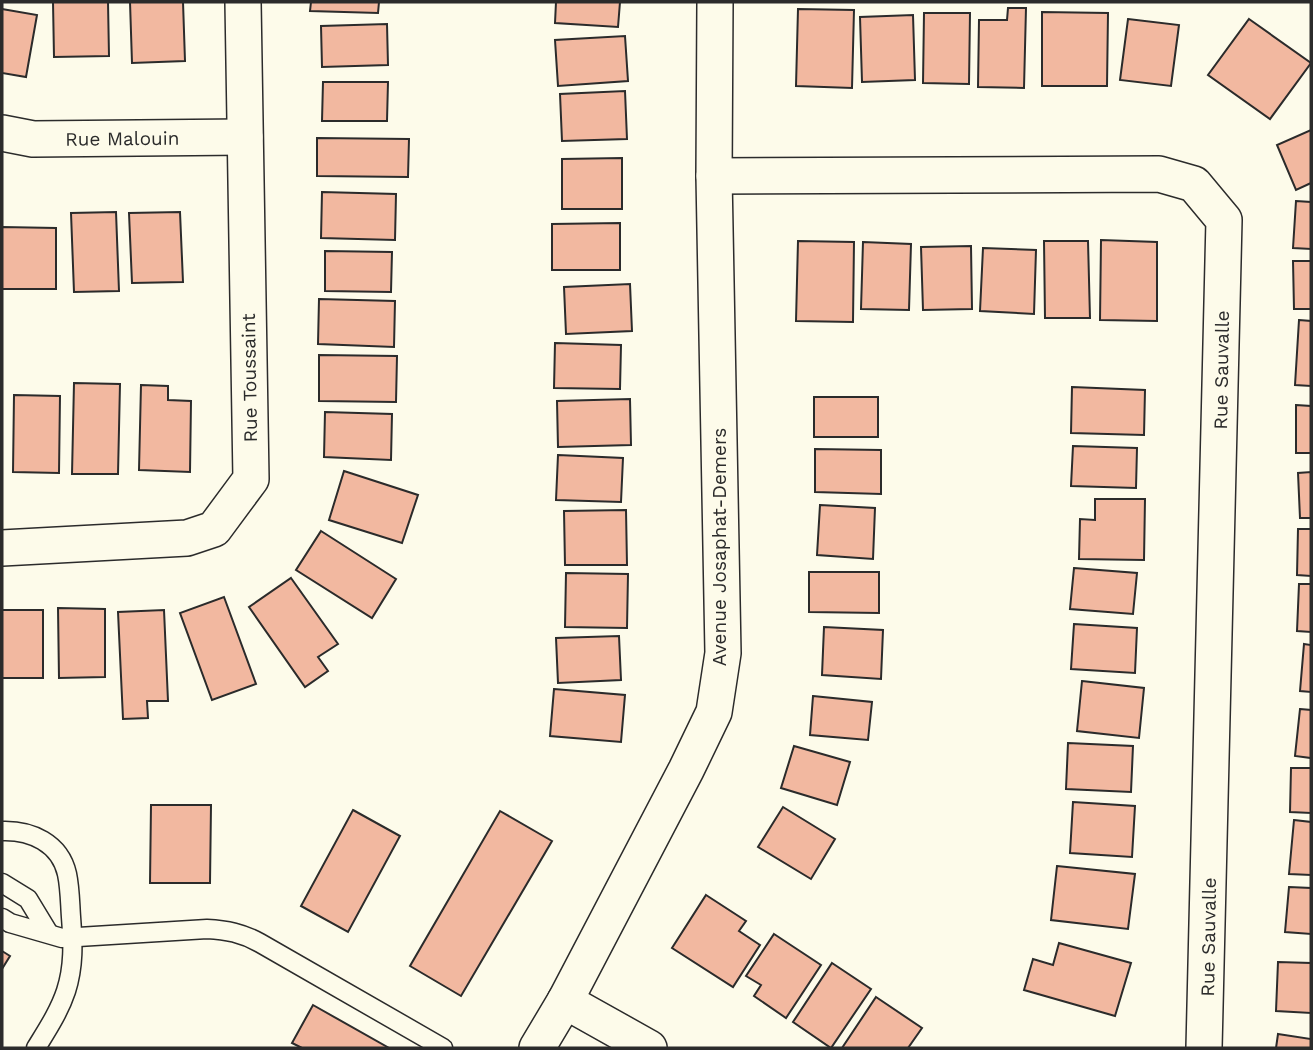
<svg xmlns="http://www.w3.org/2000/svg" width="1313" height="1050" viewBox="0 0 1313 1050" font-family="'Work Sans',sans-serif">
  <rect width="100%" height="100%" fill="#fdfbea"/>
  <g fill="#f2b8a0" stroke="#2b2b2b" stroke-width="2">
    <path d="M53 2H108L109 56 54 57Z"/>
    <path d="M130 2H183L185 61 132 63Z"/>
    <path d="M311 2H379L378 13 310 11Z"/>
    <path d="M556 2H620L618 27 555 23Z"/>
    <path d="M1008 8H1026L1024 88 978 87 979 20H1007Z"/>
    <path d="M2 9 37 15 26 77 2 73Z"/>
    <path d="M798 9 854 10 852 88 796 86Z"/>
    <path d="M1042 12 1108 13 1107 86H1042Z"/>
    <path d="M924 13H970L969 84 923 83Z"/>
    <path d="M913 15 915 80 862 82 860 17Z"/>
    <path d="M1128 19 1179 25 1171 86 1120 80Z"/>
    <path d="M1249 19 1311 63 1270 119 1208 75Z"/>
    <path d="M387 24 388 65 322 67 321 26Z"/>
    <path d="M625 36 628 81 558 86 555 40Z"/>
    <path d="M323 82H388L387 121H322Z"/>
    <path d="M625 91 627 139 562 141 560 94Z"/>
    <path d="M1311 130V183L1296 190 1277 145Z"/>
    <path d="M317 138 409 139 408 177 317 176Z"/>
    <path d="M622 158V209H562V159Z"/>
    <path d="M322 192 396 194 395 240 321 238Z"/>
    <path d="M1296 201 1311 202V249L1293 248Z"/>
    <path d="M116 212 119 291 74 292 71 213Z"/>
    <path d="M180 212 183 282 132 283 129 213Z"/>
    <path d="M620 223V270H552V224Z"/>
    <path d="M2 227 56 228V289H2Z"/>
    <path d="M1101 240 1157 242V321L1100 320Z"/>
    <path d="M798 241 854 242 853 322 796 321Z"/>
    <path d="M1044 241H1088L1090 318H1045Z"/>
    <path d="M863 242 911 244 909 310 861 309Z"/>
    <path d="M971 246 972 309 923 310 921 247Z"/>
    <path d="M983 248 1036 250 1034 314 980 311Z"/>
    <path d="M325 251 392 252 391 292 325 291Z"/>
    <path d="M1293 261H1311V309H1294Z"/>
    <path d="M630 284 632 331 566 334 564 287Z"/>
    <path d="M319 299 395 301 394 347 318 344Z"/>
    <path d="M1299 320 1311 321V386L1295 385Z"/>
    <path d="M555 343 621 345 620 389 554 388Z"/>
    <path d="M319 355 397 356 396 402 319 401Z"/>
    <path d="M74 383 120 384 118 474H72Z"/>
    <path d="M141 385 168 386V400L191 401 190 472 139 470Z"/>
    <path d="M1072 387 1145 390 1144 435 1071 433Z"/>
    <path d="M14 395 60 396 59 473 13 472Z"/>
    <rect x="814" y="397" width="64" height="40"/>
    <path d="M630 399 631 445 558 447 557 401Z"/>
    <path d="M1296 405 1311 406V453H1296Z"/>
    <path d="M325 412 392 414 391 460 324 457Z"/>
    <path d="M1073 446 1137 448 1136 488 1071 486Z"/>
    <path d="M815 449 881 450V494L815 492Z"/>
    <path d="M558 455 623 458 621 502 556 500Z"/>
    <path d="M344 471 418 495 402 543 329 520Z"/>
    <path d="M1311 472V518H1300L1298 473Z"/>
    <path d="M1095 499H1145L1144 560 1079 559 1080 519 1095 520Z"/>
    <path d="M820 505 875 508 873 559 817 555Z"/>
    <path d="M626 510 627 565H565L564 511Z"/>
    <path d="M1298 529H1311V576L1297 575Z"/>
    <path d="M321 531 396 579 372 618 296 570Z"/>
    <path d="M1074 568 1137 573 1133 614 1070 609Z"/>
    <path d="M809 572H879V613L809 612Z"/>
    <path d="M566 573 628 574 627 628 565 627Z"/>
    <path d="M291 578 338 644 318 657 328 671 305 687 249 607Z"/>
    <path d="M1299 584H1311V632L1297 631Z"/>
    <path d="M224 597 256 684 212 700 180 613Z"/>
    <path d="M58 608 105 609V677L59 678Z"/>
    <rect x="2" y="610" width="41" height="68"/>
    <path d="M164 610 168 701H147L148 718 123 719 118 612Z"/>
    <path d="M1074 624 1137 628 1135 673 1071 669Z"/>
    <path d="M824 627 883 630 881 679 822 675Z"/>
    <path d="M619 636 621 680 558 683 556 638Z"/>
    <path d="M1304 644 1311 645V692L1300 691Z"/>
    <path d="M1082 681 1144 688 1139 738 1077 731Z"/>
    <path d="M554 689 625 695 621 742 550 736Z"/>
    <path d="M813 696 872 702 868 740 810 735Z"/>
    <path d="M1300 709 1311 710V758L1295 756Z"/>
    <path d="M1068 743 1133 746 1131 792 1066 789Z"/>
    <path d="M794 746 850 762 837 805 781 788Z"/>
    <path d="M1291 768H1311V813L1290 812Z"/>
    <path d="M1073 802 1135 806 1132 857 1070 853Z"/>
    <path d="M151 805H211L210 883H150Z"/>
    <path d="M783 807 835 839 811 879 758 847Z"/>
    <path d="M353 810 400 836 348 932 301 906Z"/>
    <path d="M500 811 552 841 461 996 410 966Z"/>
    <path d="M1294 820 1311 822V875L1289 874Z"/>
    <path d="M1057 866 1135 874 1128 929 1051 920Z"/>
    <path d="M1289 887 1311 888V934L1285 932Z"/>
    <path d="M706 895 746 921 739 931 760 945 733 987 672 948Z"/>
    <path d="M774 934 821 965 786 1018 754 996 761 985 746 976Z"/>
    <path d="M1059 943 1131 963 1115 1016 1024 990 1033 959 1053 965Z"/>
    <path d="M2 951 10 956 2 969Z"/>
    <path d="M1278 962 1311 963V1013L1276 1011Z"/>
    <path d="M832 963 871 989 831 1048 793 1022Z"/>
    <path d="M876 997 922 1028 908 1048H842Z"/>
    <path d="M313 1005 389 1048H302L292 1043Z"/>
    <path d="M1278 1034 1311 1039V1048H1276Z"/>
  </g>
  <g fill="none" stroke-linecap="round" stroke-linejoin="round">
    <g stroke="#2b2b2b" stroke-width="21">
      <g id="service">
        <path d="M2 831C31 830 60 843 67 874 70 888 70 903 71 917 73 943 74 966 66 991 59 1012 47 1030 36 1048"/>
        <path d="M2 883 28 899 48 932"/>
        <path d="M2 918 10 923 62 938 207 929C227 930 242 933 260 943L443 1048"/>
      </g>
    </g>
    <g stroke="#2b2b2b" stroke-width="38">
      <g id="minor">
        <path id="s1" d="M2 133 33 139 245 137"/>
        <path d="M714 176 1159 174 1194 184 1224 220 1204 1048"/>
        <path d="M2 548 187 538 214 529 251 479 243 2"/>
        <path d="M565 1001 649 1048"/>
        <path d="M537 1048 565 1001 686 770 714 712 723 653 714 176 715 2"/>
      </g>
    </g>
    <use href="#service" stroke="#fdfbea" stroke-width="18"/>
    <use href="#minor" stroke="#fdfbea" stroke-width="35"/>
  </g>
  <g text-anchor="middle" stroke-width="5" stroke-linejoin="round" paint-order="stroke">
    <g font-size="19" fill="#2b2b2b" stroke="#fdfbea">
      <text dy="7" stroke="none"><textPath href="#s1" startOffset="121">Rue Malouin</textPath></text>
      <text transform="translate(1221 370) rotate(-89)" y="7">Rue Sauvalle</text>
      <text transform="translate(249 378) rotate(-91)" y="7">Rue Toussaint</text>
      <text transform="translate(719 547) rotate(-90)" y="7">Avenue Josaphat-Demers</text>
      <text transform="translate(1208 937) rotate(-89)" y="7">Rue Sauvalle</text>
    </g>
  </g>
  <rect width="1313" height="1050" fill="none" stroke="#2b2b2b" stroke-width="7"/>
</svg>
